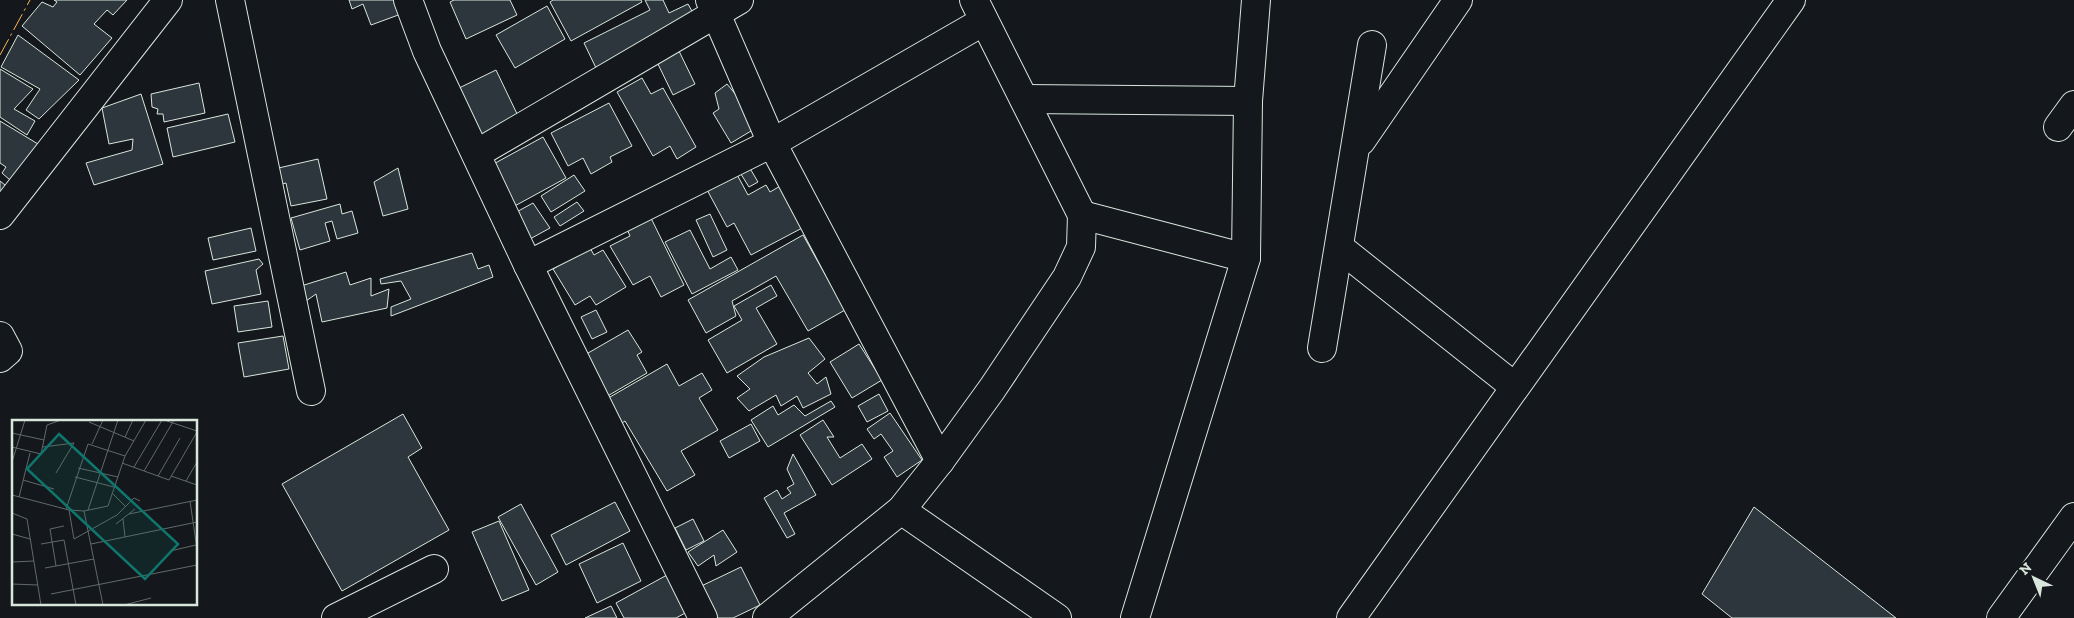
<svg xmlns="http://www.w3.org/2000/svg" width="2074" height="618" viewBox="0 0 2074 618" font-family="'Zilla Slab',serif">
  <rect width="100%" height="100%" fill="#14181c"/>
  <g fill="#2c363c" stroke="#d8e6dc">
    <path d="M54 0H127L113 15 107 10 94 24 112 38 80 75 22 26 42 2 53 7 57 2Z"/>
    <path d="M349 0H396L401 14 371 25 363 4 352 9Z"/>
    <path d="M454 0H510L517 15 466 39 450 2Z"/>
    <path d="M553 0H641L642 2 571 41 550 2Z"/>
    <path d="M645 0H663L669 13 688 4 697 20 597 70 584 43 650 10Z"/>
    <path d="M547 6 565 39 515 68 496 35Z"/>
    <path d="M18 35 79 80 39 119 26 110 40 89 1 67Z"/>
    <path d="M678 49 695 84 673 95 656 60Z"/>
    <path d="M0 69 33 89 14 109 35 121 27 135 0 117Z"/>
    <path d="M496 70 519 118 478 138 455 90Z"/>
    <path d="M642 78 651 94 663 88 696 147 677 159 670 146 653 156 617 92Z"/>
    <path d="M199 83 205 113 164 122 163 114H157L158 109 152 107 151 94Z"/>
    <path d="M727 84 761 125 731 143 713 113 719 109 715 93Z"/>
    <path d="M141 94 163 164 94 185 86 163 132 150 133 139 109 144 102 108Z"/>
    <path d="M609 103 632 146 610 157 612 162 591 174 583 158 568 166 551 133Z"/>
    <path d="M228 114 235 142 173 157 167 128Z"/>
    <path d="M0 121 38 144 10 180 2 173 6 167 0 163Z"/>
    <path d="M543 137 566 178 511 208 488 167Z"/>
    <path d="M318 159 327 199 291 206 286 183 278 185 274 169Z"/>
    <path d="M748 165 758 182 749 187 739 171Z"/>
    <path d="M398 168 408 209 383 216 374 182Z"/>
    <path d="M734 169 748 195 766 185 770 192 782 185 804 227 751 255 734 223 727 227 705 186Z"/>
    <path d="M574 175 585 191 551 212 541 196Z"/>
    <path d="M0 181 5 185 3 194 0 192Z"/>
    <path d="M577 202 584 211 560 226 554 217Z"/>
    <path d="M533 203 550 228 530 239 511 215Z"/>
    <path d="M340 204 342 214 352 211 358 233 337 239 332 221 325 223 330 241 300 250 291 218Z"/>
    <path d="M647 210 684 285 661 297 650 276 633 285 610 246 630 236 624 222Z"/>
    <path d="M710 214 727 250 713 257 696 220Z"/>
    <path d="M251 228 256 251 213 260 208 238Z"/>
    <path d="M690 230 710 269 731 257 738 270 692 294 665 242Z"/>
    <path d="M803 235 845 310 808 331 776 276 732 301 736 316 706 333 688 300Z"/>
    <path d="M589 246 594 255 603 250 626 287 596 305 590 296 575 305 553 269Z"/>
    <path d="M472 253 478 269 489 265 493 277 391 316V307L411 299 401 281 381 284 380 279Z"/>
    <path d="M259 259 263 264 256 270 261 294 212 304 205 271Z"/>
    <path d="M346 272 350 285 371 278V296L389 289 387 308 322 322 316 294 306 301 301 286Z"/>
    <path d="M771 285 777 296 756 308 777 344 727 373 708 340 742 320 734 306Z"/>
    <path d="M268 301 272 327 238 332 234 306Z"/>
    <path d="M596 310 607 332 592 339 581 317Z"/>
    <path d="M628 330 642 352 637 355 647 373 599 401 576 360Z"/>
    <path d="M283 336 289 369 244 377 238 343Z"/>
    <path d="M809 338 825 359 808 373 817 384 826 377 831 394 803 408 797 396 781 406 776 395 749 411 737 398 750 389 737 376 764 357Z"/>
    <path d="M859 344 882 380 852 398 830 362Z"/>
    <path d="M667 364 679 386 702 373 712 390 699 398 718 430 681 451 695 475 667 491 625 421 612 429 598 404Z"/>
    <path d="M879 394 888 411 867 422 858 406Z"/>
    <path d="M831 401 835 407 768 447 751 420 773 406 778 415 794 405 805 416Z"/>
    <path d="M890 413 922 460 897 477 884 457 893 451 881 434 874 439 867 429Z"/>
    <path d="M403 414 422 448 408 457 449 530 342 591 282 484Z"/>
    <path d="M823 420 834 437H827L840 458 862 444 872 459 832 485 800 435Z"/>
    <path d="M751 424 760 441 729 458 720 441Z"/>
    <path d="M793 454 816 495 784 513 795 534 787 538 764 498 777 490 782 499 791 493 787 488 794 484 787 469Z"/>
    <path d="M615 502 630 531 566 565 551 535Z"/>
    <path d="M521 504 558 572 536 585 498 517Z"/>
    <path d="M1754 507 1896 618H1732L1702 594Z"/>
    <path d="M693 519 704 541 686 550 675 528Z"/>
    <path d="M499 521 529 590 502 601 472 532Z"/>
    <path d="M723 530 737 552 716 566 714 555 698 566 688 552Z"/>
    <path d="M623 543 641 581 597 603 579 564Z"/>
    <path d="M741 567 760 605 733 618H706L693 590Z"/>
    <path d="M667 575 687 612 676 618H624L616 603Z"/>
    <path d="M611 606 617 618H585Z"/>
  </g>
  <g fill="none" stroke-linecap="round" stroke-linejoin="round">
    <g stroke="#d8e6dc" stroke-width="30">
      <g id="minor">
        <path d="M230 0 311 391"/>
        <path d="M408 0 427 51 528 265 703 618"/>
        <path d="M710 0 772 143 940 461"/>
        <path d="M1024 99 1248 101"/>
        <path d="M2058 127 2074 105"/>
        <path d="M1361 141 1458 0"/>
        <path d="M476 154 739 0"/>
        <path d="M0 215 168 0"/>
        <path d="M1082 215 1246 258"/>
        <path d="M1340 248 1515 387"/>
        <path d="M528 265 772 143 984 21"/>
        <path d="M0 336 8 351 0 358"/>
        <path d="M1322 348 1372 45"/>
        <path d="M901 510 1057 618"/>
        <path d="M336 618 434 569"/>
        <path d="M767 618 901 510 940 461 992 389 1067 277 1081 247 1082 215 974 0"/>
        <path d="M1135 618 1246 258 1248 101 1256 0"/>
        <path d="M1351 618 1791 0"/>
        <path d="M2001 618 2074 517"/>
      </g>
    </g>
    <use href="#minor" stroke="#14181c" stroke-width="28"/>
    <path stroke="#ffb74d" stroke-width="1" stroke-dasharray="18 4 2.5 4" stroke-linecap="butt" d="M0 55 30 0"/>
  </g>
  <g transform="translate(12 420)">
    <rect width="185" height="185" fill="#14181c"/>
    <path fill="none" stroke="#626a69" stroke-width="1" d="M152 0 185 11M77 2 122 21M0 13 32 20M113 17 121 0M80 24 91 0M0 27 29 34 35 5 49 0M31 27 62 23 44 53M0 42 13 0M110 43 157 60 185 12M122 47 150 0M66 48 106 57M132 51 162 0M146 56 168 18M159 56 185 65M63 57 102 67M11 60 42 69M174 61 185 42M101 74 113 86M0 75 57 90 72 91 96 86 113 36 134 0M7 77 18 33M178 81 185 129M54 89 76 24 113 36M57 90 62 119 105 95 122 78 128 81M76 90 106 0M72 91 91 185M0 93 15 99 29 185M117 94 185 80M111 99 113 117M104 104 123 89M0 114 18 119M29 124 52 120 64 185M79 124 185 102M158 131 184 125M0 142 22 141M44 146 38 109 52 106M33 148 82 139M0 164 26 165M39 174 185 145M112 185 139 178"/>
    <path fill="#0f766e" fill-opacity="0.15" stroke="#0f766e" stroke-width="2.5" d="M47 14 166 124 133 159 15 49Z"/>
    <rect width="185" height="185" fill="none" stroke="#d8e6dc" stroke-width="2.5"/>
  </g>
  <g transform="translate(2034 578) rotate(317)" stroke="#14181c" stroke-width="4" paint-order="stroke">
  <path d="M0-4L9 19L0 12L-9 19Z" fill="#d8e6dc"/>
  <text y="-8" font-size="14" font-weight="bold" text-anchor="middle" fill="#d8e6dc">N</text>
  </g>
</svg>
